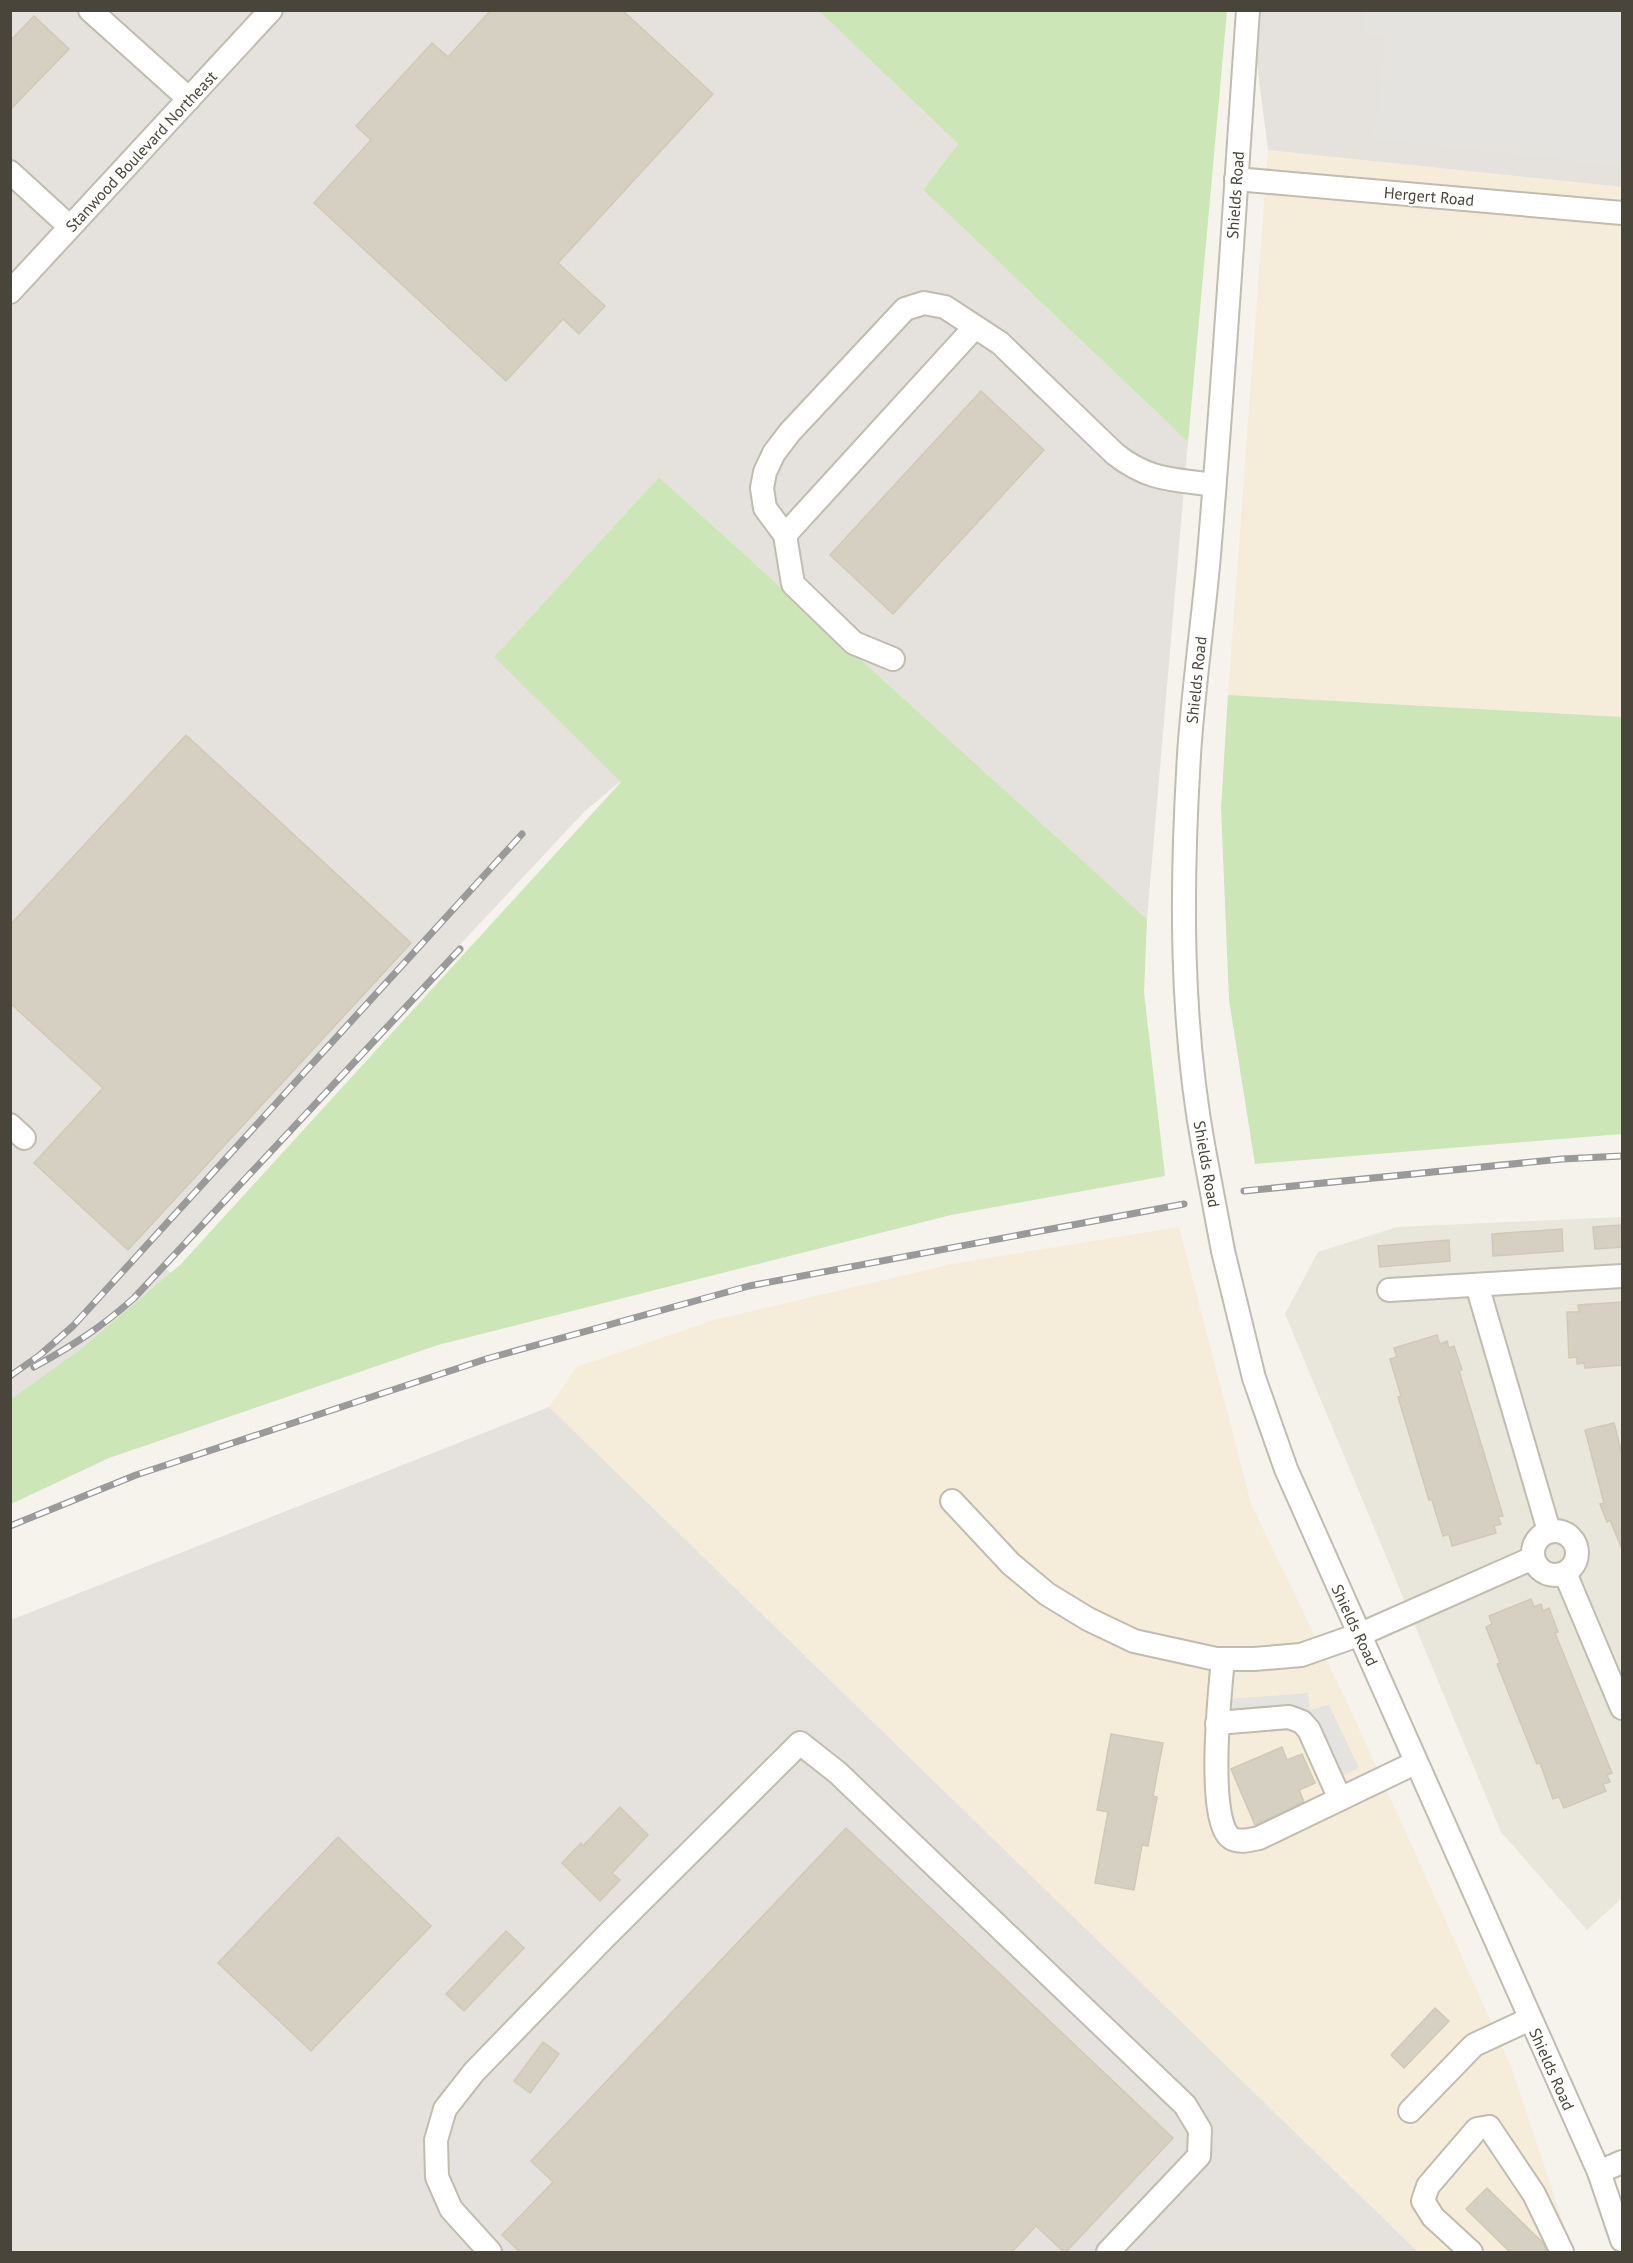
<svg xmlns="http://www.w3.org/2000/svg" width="1633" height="2263" viewBox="0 0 1633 2263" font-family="'PT Sans',sans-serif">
  <rect width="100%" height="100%" fill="#f5f3ec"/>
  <path fill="#e9e6db" d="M1622 1217V1898L1587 1930 1501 1832 1285 1314 1318 1252 1397 1227Z"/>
  <g fill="#f5ecd9">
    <path d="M1268 150 1622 187V717L1228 695Z"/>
    <path d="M1179 1227 1251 1504 1352 1713 1511 2066 1573 2252H1418L549 1407 577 1367 714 1320 952 1264Z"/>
  </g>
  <g fill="#e5e2dd">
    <path d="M11 11H819L958 144 923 190 1188 442 1147 919 659 477 494 657 621 781 585 811 161 1264 253 1350 11 1454Z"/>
    <path d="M1250 11H1622V187L1268 150Z"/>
    <path d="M549 1407 1418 2252H11V1620Z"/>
  </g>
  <g fill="#cce6b8">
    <path d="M819 11H1227L1188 442 923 190 958 144Z"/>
    <path d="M659 477 1147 919 1144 992 1165 1176 951 1215 438 1345 109 1458 11 1504 10 1400 81 1349 181 1264 621 782 494 657Z"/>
    <path d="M1228 695 1622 717V1134L1255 1164 1229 1000 1221 808Z"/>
  </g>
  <g fill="#e4e3e0">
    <path d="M1365 11H1622V166L1374 139 1386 36 1362 33Z"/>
    <path d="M1308 1693 1310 1710 1329 1705 1359 1768 1339 1777 1309 1717 1229 1720V1699Z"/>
  </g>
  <g fill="#d6d0c2" stroke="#d1c9b6" stroke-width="1.5">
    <path d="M491 10H622L713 94 558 263 605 306 579 334 563 319 506 381 314 203 371 140 356 126 432 43 448 57Z"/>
    <path d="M34 16 69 49 10 110V41Z"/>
    <path d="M981 391 1044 450 893 614 830 555Z"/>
    <path d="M186 735 411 943 128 1250 34 1163 103 1088 10 1003V925Z"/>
    <path d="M1623 1225V1247L1595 1249 1593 1227Z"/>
    <path d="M1562 1229 1563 1251 1493 1256 1492 1234Z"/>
    <path d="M1449 1240 1450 1261 1380 1267 1378 1246Z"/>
    <path d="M1623 1302V1365L1585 1368 1584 1363 1577 1364V1357L1569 1358 1567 1312H1579L1578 1305Z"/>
    <path d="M1437 1335 1440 1344 1447 1341 1449 1348 1454 1346 1462 1370 1459 1371 1503 1516 1498 1517 1501 1524 1494 1526 1496 1533 1452 1546 1449 1534 1443 1536 1432 1500H1429L1398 1397 1401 1396 1390 1359 1397 1357 1394 1348Z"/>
    <path d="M1614 1423 1623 1457 1622 1549 1610 1520 1607 1522 1600 1504 1604 1503 1585 1430Z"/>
    <path d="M1531 1599 1534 1607 1541 1604 1543 1611 1549 1608 1558 1632 1555 1633 1612 1773 1607 1775 1610 1782 1603 1784 1606 1791 1564 1808 1559 1797 1553 1799 1540 1763 1537 1764 1497 1664 1500 1663 1486 1627 1492 1624 1489 1616Z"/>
    <path d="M1111 1734 1163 1743 1153 1796 1157 1797 1148 1846 1142 1845 1134 1890 1095 1883 1108 1812 1097 1810Z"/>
    <path d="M1282 1747 1287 1760 1302 1754 1315 1783 1299 1790 1304 1802 1255 1825 1231 1769Z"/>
    <path d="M620 1807 648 1835 612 1873 620 1880 600 1901 562 1863 581 1843 583 1846Z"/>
    <path d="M846 1828 1173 2138 1065 2253 1036 2226 1011 2253H521L502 2235 553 2182 531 2161Z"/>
    <path d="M338 1837 431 1926 311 2051 218 1963Z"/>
    <path d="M506 1931 524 1948 464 2011 446 1994Z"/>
    <path d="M1435 2008 1449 2021 1404 2068 1391 2055Z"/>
    <path d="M543 2042 559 2054 530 2093 514 2081Z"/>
    <path d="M1487 2188 1543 2243 1547 2253H1511L1466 2209Z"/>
  </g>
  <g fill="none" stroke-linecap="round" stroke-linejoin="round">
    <g stroke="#c0bcaf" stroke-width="26">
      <g id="minor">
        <path d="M90 10 189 99"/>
        <path d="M10 172 70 227"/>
        <path d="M1236 179 1622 213"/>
        <path d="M10 292 271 10"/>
        <path d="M785 535 975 327"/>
        <path d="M893 659 854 643 793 584 785 535 765 508 762 488 765 472 774 453 790 432 905 309 924 303 945 307 1000 343 1115 454C1149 481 1173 479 1214 485"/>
        <path d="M10 1125 24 1138"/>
        <path d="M1204 1150C1180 1020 1181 886 1189 755 1193 692 1202 629 1208 566 1224 381 1235 196 1248 10"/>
        <path d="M1223 1251 1254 1378 1286 1469 1599 2172 1622 2240"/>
        <path d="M1477 1285 1549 1531"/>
        <path d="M1389 1290 1622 1276"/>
        <path d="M952 1501 1011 1564 1047 1594 1088 1619 1134 1641 1216 1659H1254L1301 1655 1361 1634 1533 1558"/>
        <circle cx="1555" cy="1553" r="22"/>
        <path d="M1565 1573 1622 1708"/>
        <path d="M1223 1659C1220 1690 1206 1821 1231 1838 1239 1843 1250 1840 1259 1838L1340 1799"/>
        <path d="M1217 1723 1289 1717 1302 1722 1309 1730 1340 1799 1415 1763"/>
        <path d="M1410 2111 1474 2045 1530 2019"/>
        <path d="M1599 2172 1622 2162"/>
        <path d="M490 2252 451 2209 437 2177 436 2140 445 2109 474 2072 605 1937 800 1743 838 1773 1185 2105 1200 2130 1199 2156 1108 2252"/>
        <path d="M1471 2252 1433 2217 1423 2201 1428 2186 1477 2129 1489 2127 1534 2194 1562 2252"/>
      </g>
    </g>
    <use href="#minor" stroke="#fff" stroke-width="22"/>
    <g stroke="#9a9a9a" stroke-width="7">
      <g id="rail">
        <path d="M1244 1191 1562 1159 1622 1156"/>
        <path d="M34 1367C72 1346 102 1327 134 1298L460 949"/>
        <path d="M10 1376 40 1355 73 1326 522 834"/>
        <path d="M10 1526 136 1475 486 1359 749 1286 1184 1204"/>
      </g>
    </g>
    <use href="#rail" stroke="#fff" stroke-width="4.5" stroke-dasharray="14" stroke-linecap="butt"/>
    <g stroke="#c0bcaf" stroke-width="26" stroke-linecap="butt">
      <path id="minor-bridge" d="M1204 1150 1223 1251"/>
    </g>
    <use href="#minor-bridge" stroke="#fff" stroke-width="22"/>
  </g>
  <g text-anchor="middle" stroke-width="4.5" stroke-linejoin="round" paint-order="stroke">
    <g font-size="16" fill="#49453a" stroke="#fff">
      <text transform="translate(141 151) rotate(-47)" y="6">Stanwood Boulevard Northeast</text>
      <text transform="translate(1235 195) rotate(-86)" y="6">Shields Road</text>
      <text transform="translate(1429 196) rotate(5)" y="6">Hergert Road</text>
      <text transform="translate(1196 680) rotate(-84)" y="6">Shields Road</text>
      <text transform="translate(1207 1164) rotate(80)" y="6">Shields Road</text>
      <text transform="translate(1355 1625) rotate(65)" y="6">Shields Road</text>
      <text transform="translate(1552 2069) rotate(66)" y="6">Shields Road</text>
    </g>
  </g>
  <rect width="1633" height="2263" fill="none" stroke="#49453a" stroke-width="24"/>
</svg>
